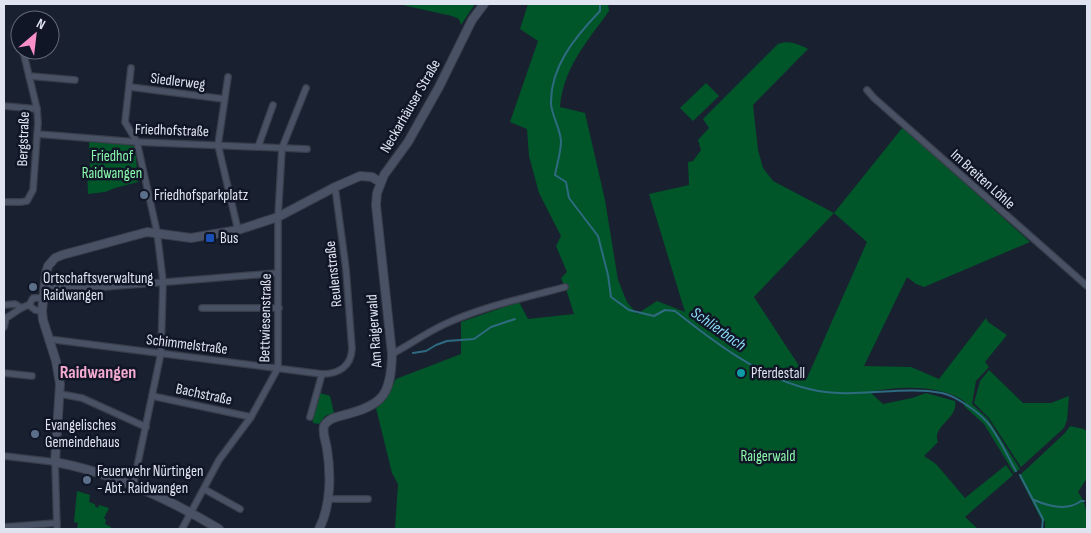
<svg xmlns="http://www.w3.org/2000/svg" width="1091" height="533" viewBox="0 0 1091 533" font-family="'Sofia Sans Condensed',sans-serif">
  <rect width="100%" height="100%" fill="#192030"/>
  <g fill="#005629" fill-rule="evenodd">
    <path d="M398 4H475L461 25 459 19 452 16Z"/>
    <path d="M528 4H608L609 11C587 42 563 68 560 107L585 113 605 200 618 280 627 302 637 314 657 301 685 312 649 194 689 185 688 162 693 161 701 150 698 140 709 128 703 119 778 44C790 40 797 44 808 49L753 105 758 150 763 168 773 181 834 213 903 127 1030 242 924 287 916 284 907 277 864 366 911 367 939 379 986 318 988 322 1007 335 985 362 989 367 976 381 972 404 988 419 1020 469 1014 473 984 424 964 406 965 402C941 384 898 386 870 392L883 404 912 398 926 393 955 401C959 418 931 427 938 442L924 456 936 464 965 498 1006 465 1013 475 965 517 978 529H395L398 484 392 473 376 408 386 398 396 379 461 354V322L519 302 528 319 574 314 567 292 561 278 567 272 556 246 561 236 539 193 529 156 527 129 510 122 538 41 520 29ZM834 213 867 242 807 378 754 297Z"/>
    <path d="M706 83 719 96 693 121 680 108Z"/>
    <path d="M89 140 135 146 138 182 115 188 105 192 88 194 87 168H90Z"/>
    <path d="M989 370 1023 403H1051L1069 396 1067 420 1064 428 1021 467 989 418 974 403 980 381Z"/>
    <path d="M320 393 330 396 334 413 325 416 319 424 313 423 312 417Z"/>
    <path d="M1070 426 1084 429 1087 432V478L1078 492C1087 504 1087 515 1087 529H1045V521H1042L1019 476 1065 433Z"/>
    <path d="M77 491 90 495 89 502 95 504V506L98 508 99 505 109 508 104 518 106 520 105 524 111 527V529L77 528 78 523 74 522Z"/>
  </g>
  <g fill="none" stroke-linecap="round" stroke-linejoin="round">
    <g stroke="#2e6b80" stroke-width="2">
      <path d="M600 4V11C575 37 550 67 551 104 552 116 560 128 561 141 561 152 557 164 555 175L566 182 569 198 598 236 608 275 611 297 629 310 654 316 665 310 675 311C714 342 760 377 809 389 852 400 900 385 942 393 956 396 977 411 987 422 997 433 1008 457 1016 471"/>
      <path d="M413 353 426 351 436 345 447 341 474 339 491 327 515 319"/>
      <path d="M1020 475 1043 519 1042 529"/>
      <path d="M1034 500C1048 506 1068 511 1081 501H1084"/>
    </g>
    <g stroke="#393e4b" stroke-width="8">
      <g id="street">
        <path d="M131 68 125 122 137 142 157 232 163 281 161 353 133 486"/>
        <path d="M29 76 75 80"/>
        <path d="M228 77 218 145 238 230"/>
        <path d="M130 87 224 99"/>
        <path d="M867 90 874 98 1087 286"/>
        <path d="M4 106 37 109"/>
        <path d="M37 134 137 142 307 149"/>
        <path d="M258 147 273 105"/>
        <path d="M4 202H21L27 201 33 190 38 123 37 109 24 55"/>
        <path d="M44 286 104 287 278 273"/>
        <path d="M4 305 15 304 20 307"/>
        <path d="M29 305 33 298H43"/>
        <path d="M202 308H279"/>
        <path d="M4 327 6 318C15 313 20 307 29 305L35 310 42 311"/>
        <path d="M48 339 322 374C339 374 351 366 352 349L346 269 335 187"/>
        <path d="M392 354C409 345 426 333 443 325 481 307 524 298 565 287"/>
        <path d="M4 373 32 376"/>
        <path d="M60 394 82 398 146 427"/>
        <path d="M152 396 251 417"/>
        <path d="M310 417 322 374"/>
        <path d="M4 456 55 462 57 529"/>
        <path d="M204 489 240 509"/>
        <path d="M329 499H368"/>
        <path d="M4 527 57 523"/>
        <path d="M182 529 219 460 251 417 278 368V217L282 148 306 88"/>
      </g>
    </g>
    <g stroke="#393e4b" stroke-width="10">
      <g id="secondary">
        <path d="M219 529C169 499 114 473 55 462L60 384 56 361 43 320 42 311 46 273 48 266 55 258 62 255 147 232 191 238 238 230 278 217 335 187 360 176 372 177 380 182"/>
        <path d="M319 529C331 506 331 474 327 449 326 441 322 434 324 426 329 418 336 417 344 415 383 405 391 395 392 354L376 205 377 193 384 175 408 142 439 87 472 20 484 4"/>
      </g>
    </g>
    <use href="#street" stroke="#495164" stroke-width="5.5"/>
    <use href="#secondary" stroke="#495164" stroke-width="8"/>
  </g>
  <g fill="#5c6f8a" stroke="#101626" stroke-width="2">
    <circle cx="144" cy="195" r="5"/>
    <circle cx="33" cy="287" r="5"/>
    <circle cx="35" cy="434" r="5"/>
    <circle cx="87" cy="480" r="5"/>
  </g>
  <rect fill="#1a4fb4" stroke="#101626" stroke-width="2" x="205" y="233" width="10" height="10" rx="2.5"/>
  <circle fill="#0f9aa8" stroke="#101626" stroke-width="2" cx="741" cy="373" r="5"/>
  <g text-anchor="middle" stroke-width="5" stroke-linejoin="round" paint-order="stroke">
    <g font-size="15" fill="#dfe4f0" stroke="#101626">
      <text transform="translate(178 81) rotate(7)" y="5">Siedlerweg</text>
      <text transform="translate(410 106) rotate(-60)" y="5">Neckarhäuser Straße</text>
      <text transform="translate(172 130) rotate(2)" y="5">Friedhofstraße</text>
      <text transform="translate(23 139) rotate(-88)" y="5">Bergstraße</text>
      <text transform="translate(983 179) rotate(42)" y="5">Im Breiten Löhle</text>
      <text transform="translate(333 274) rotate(-96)" y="5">Reulenstraße</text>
      <text transform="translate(265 318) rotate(-89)" y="5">Bettwiesenstraße</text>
      <text transform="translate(374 331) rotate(-94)" y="5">Am Raigerwald</text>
      <text transform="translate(187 344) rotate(7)" y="5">Schimmelstraße</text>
      <text transform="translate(204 394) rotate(12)" y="5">Bachstraße</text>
    </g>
    <g font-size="15" fill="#8af8ab" stroke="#101626">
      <text x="112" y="161">Friedhof<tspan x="112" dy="17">Raidwangen</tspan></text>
      <text x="768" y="461">Raigerwald</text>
    </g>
    <g font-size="15" fill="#dfe4f0" stroke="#101626" text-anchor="start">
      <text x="154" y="200">Friedhofsparkplatz</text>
      <text x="220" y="243">Bus</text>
      <text x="43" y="283">Ortschaftsverwaltung<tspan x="43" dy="17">Raidwangen</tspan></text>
      <text x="751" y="378">Pferdestall</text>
      <text x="45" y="430">Evangelisches<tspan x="45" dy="17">Gemeindehaus</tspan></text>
      <text x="97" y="476">Feuerwehr Nürtingen<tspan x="97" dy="17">- Abt. Raidwangen</tspan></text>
    </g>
    <g font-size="16" font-style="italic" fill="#8fdffe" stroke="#101626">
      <text transform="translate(719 328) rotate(35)" y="6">Schlierbach</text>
    </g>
    <g font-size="18" font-weight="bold" fill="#f5aad0" stroke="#101626">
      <text x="98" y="378">Raidwangen</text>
    </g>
  </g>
  <rect width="1091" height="533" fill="none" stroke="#dfe4f0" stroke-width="10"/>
  <g transform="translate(35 35) rotate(28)"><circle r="24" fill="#101626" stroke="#636877"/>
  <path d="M0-4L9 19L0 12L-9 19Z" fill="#f98fc8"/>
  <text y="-8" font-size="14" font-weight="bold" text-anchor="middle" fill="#dfe4f0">N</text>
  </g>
</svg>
